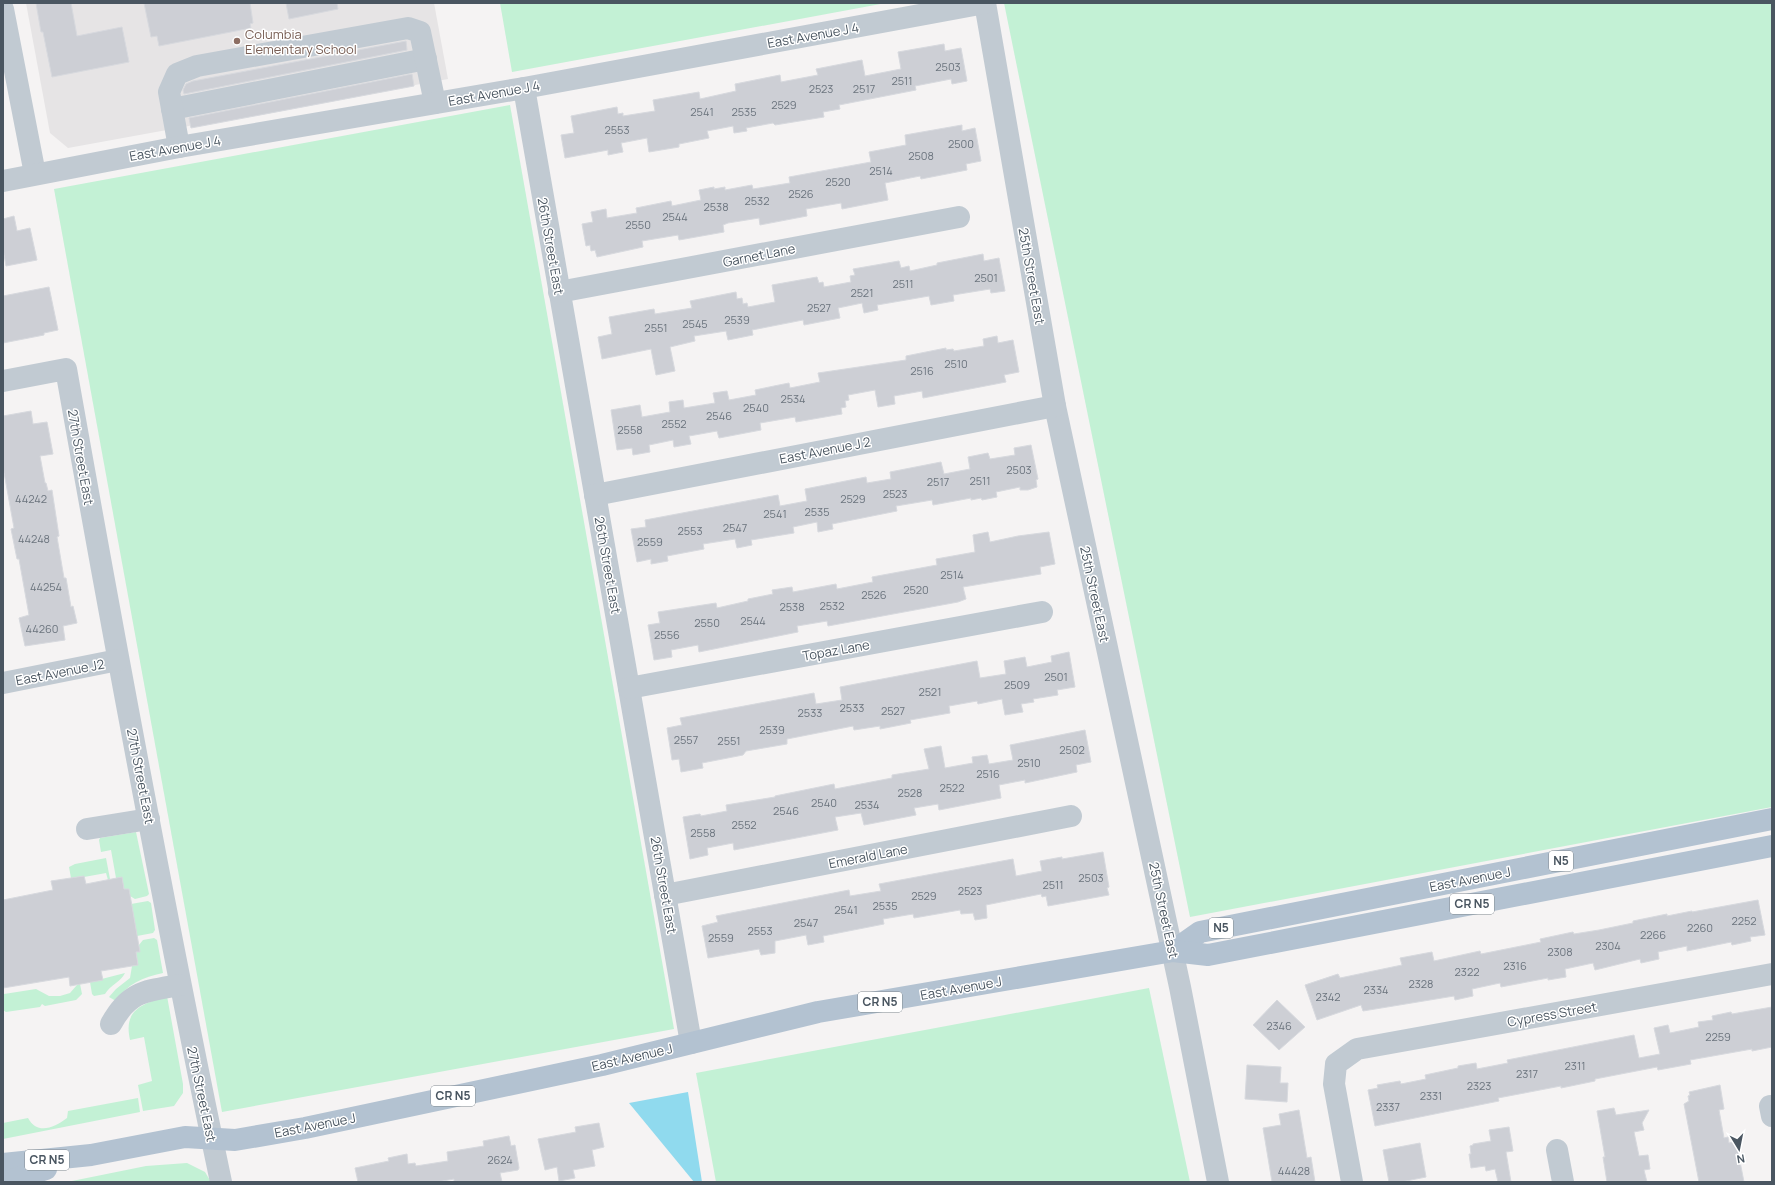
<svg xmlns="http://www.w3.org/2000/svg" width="1775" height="1185" viewBox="0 0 1775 1185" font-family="Manrope,sans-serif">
  <rect width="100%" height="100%" fill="#f5f3f3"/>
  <path fill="#e6e4e5" d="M26 3H434L448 79 68 148 50 133Z"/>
  <g fill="#c3f1d5">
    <path d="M500 3H886L512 72Z"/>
    <path d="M1004 3H1772V807L1190 917Z"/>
    <path d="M510 105 674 1029 222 1112 54 189Z"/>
    <path d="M136 832 149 894 147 896 135 899 130 896 129 889H124L122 878H116L111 850 101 852 99 840 100 838Z"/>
    <path d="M106 858 110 879 108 880 106 873 84 877 83 876 71 878 69 867 75 864Z"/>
    <path d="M148 901 151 903 155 930 153 933 137 936 131 904Z"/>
    <path d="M154 938 157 940 163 973C143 977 127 984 116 1001L109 997 116 989 130 978 132 966 138 964 136 952H140L139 945 143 940Z"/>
    <path d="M125 973C121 982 110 985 105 994L94 996 92 994 90 982Z"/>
    <path d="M80 984 82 994 76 1000 45 1006 42 1004 40 1007 6 1012 3 1010 4 994 36 989 49 996H60L70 993 77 985Z"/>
    <path d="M1149 988 1190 1182H716L696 1073Z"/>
    <path d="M167 996 183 1084V1093L174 1106 143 1111 138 1085 152 1081 144 1037 130 1040C123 1009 143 1004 167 996Z"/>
    <path d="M138 1098 140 1112 3 1139V1123L28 1118C37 1135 54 1128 67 1118L68 1111Z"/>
    <path d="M187 1163 205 1172 211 1182H67L146 1166Z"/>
  </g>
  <path fill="#90daee" d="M688 1092 702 1182H694L629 1103Z"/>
  <g fill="#cdcfd5" stroke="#d7d9de">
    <path d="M36 3H71L77 36 122 27 129 62 52 77 43 32H41Z"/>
    <path d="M144 3H250L253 23 250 24 251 28 159 46 157 36 151 37Z"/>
    <path d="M286 3H337L338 9 289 19Z"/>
    <path d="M406 41 407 50 184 94 183 90 186 84 193 81Z"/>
    <path d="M944 44 945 51 961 48 967 81 952 84 951 79 915 86 916 90 839 105 840 109 823 112 824 117 775 125 773 123 746 128 747 131 734 133 733 126 707 131 709 138 679 144V147L649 152 647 138 621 143 623 152 608 155V150L565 158 561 135 574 133 571 116 617 107 618 114 623 113V116L655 111 653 100 699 92 700 99 736 91 735 84 780 75 781 82 818 75 816 69 862 60 865 76 901 69 898 52Z"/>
    <path d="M412 74 414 86 191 128 189 118Z"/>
    <path d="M962 125V131L975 128 981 161 966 164 967 170 921 179 920 176 885 183 888 200 842 209 841 203 806 209 807 216 760 225 759 218 728 223 723 225 724 232 679 240 678 235 642 241 643 247 597 257 595 250 591 251 590 245 586 246 582 224 593 222 591 212 606 209 607 218 637 213 636 208 671 201 672 206 701 200 699 190 714 187V189L725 187V190L752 185 753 189 790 183 789 177 871 162 869 152 906 145 905 135Z"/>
    <path d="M14 216 17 231 30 228 37 260 6 266 3 249V219Z"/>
    <path d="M983 254 984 261 999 258 1005 291 991 293 990 289 953 295 954 301 931 305 929 296 906 300 877 305 878 310 864 313 862 303 838 308 840 318 804 325 803 320 752 330 753 335 728 340 726 331 694 336 695 341 670 347 675 371 656 375 651 349 602 359 598 337 612 334 609 317 654 309 655 314 692 308 690 301 736 292 737 299 742 298 743 304 747 303 748 307 775 302 772 285 817 277 819 283 823 282 824 287 851 282 850 276 855 275 853 269 899 261 901 268 909 266 910 271 937 265V263Z"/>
    <path d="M49 287 58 330 44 333V335L3 343V296Z"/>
    <path d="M997 336 998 343 1013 340 1019 372 1004 375 1006 382 923 398 922 391 894 396 895 404 878 407 875 390 848 395 849 400 845 401 846 407 841 408 842 414 796 422 795 417 760 423 761 430 719 438 717 431 689 436 691 444 674 447 673 440 649 445 650 452 633 455 632 448 617 450 611 410 640 405 642 417 670 412 669 402 683 400 684 408 715 403 713 393 727 391 729 400 756 395 755 390 774 386 789 383 790 388 820 382 818 373 906 360V356L946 348V350L953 349 954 351 984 346 983 339Z"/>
    <path d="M31 411 33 424 47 422 53 454 40 456 45 483H46L48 491 52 490 59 536 57 537 64 578H66L71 607 73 606 77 623 63 626 65 640 25 646 19 618 29 615 19 559H17L11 529 14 528 3 467V416Z"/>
    <path d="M1031 445 1038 479 1036 480 1037 487 1028 490H1020V487L996 492 997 497 982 500 981 498 971 500V498L933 505 932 500 896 506 897 511 832 524 833 529 818 532 817 522 793 527 794 533 751 540 752 545 737 548 735 539 703 544 704 549 667 556 668 561 651 564V559L637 562 631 529 646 527 645 520 778 495 780 506 807 501 805 489 866 477 867 483 891 479 890 472 941 462 944 474 970 469 968 457 988 453 990 459 1015 455 1014 448Z"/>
    <path d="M988 532 990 542 1018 536 1049 532 1055 564 1040 567 1041 574 963 587 966 599 958 602 828 626 827 621 797 626 798 632 699 652 698 645 671 650 672 657 654 660 648 625 660 623 658 612 716 603 717 608 748 601V599L773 594 772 590 792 587 793 592 836 584 837 589 873 582 872 577 937 565 936 559 975 552 973 535Z"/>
    <path d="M1069 652 1075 687 1057 690 1058 695 1033 699 1034 702 1021 704 1023 712 1005 715 1002 699 978 704 977 701 949 706 950 713 910 720 911 723 880 729V726L854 730 853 726 787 739V744L746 751 743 755 702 763 703 768 681 772 679 759 672 760 667 728 682 725 680 718 814 693 816 704 842 700 840 687 977 661 980 678 1006 674 1004 661 1025 657 1027 667 1052 662 1051 656Z"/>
    <path d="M1085 730 1091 762 1076 765 1077 772 1025 783V780L999 785 1001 798 939 810 938 804 914 808 916 815 864 825 861 813 835 817 838 830 734 850 733 843 707 848 708 855 690 859 683 817 700 814 701 816 727 811 726 805 775 797V796L834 784 835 789 892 778V775L929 769 924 749 941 746 945 768 973 763 972 757 987 755 989 764 1013 760 1010 745Z"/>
    <path d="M1103 852 1109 887 1107 888 1109 895 1048 906 1046 896 1042 897 1041 894 986 905 987 918 975 920 973 913 961 914 960 910 914 918 913 914 883 919 884 924 823 936 824 942 808 945 806 935 775 941V953L761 955 759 949 708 958 702 926 718 922 716 916 849 890 850 896 881 891 879 884 1013 859 1016 876 1042 871 1040 861 1062 857V859Z"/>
    <path d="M84 876 86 884 122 877 124 889H129L140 952H136L138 965 101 971 103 980 70 986 69 977 3 988V900L53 890 51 881Z"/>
    <path d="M1758 900 1765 935 1750 937 1751 941 1732 945 1731 942 1687 951V946L1658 952 1659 959 1641 963 1640 959 1595 970 1593 963 1565 969 1566 977 1548 980V978L1501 987 1500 983 1472 989 1473 996 1455 1000 1454 996 1363 1011 1361 1005 1317 1020 1305 985 1338 974 1340 978 1402 965 1400 958 1432 952 1434 961 1480 951 1481 954 1541 942 1540 939 1573 932 1574 934 1599 930 1633 923V921L1667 914V916L1692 911V912Z"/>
    <path d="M1277 1000 1305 1027 1279 1050 1253 1025Z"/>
    <path d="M1772 1007V1047L1752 1051V1049L1690 1060 1691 1064 1658 1070 1657 1067 1595 1079V1081L1561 1088V1086L1498 1098 1499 1101 1375 1126 1368 1090 1378 1088 1377 1085 1400 1081 1401 1084 1426 1079 1425 1075 1458 1068V1066L1476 1063 1477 1069 1508 1063 1507 1060 1634 1035 1639 1058 1660 1054 1654 1028 1668 1025 1670 1033 1699 1027 1698 1022 1713 1020 1712 1016 1731 1012 1732 1014Z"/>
    <path d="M1247 1065 1281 1067 1280 1083H1288L1287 1102 1245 1099Z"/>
    <path d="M1720 1085 1724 1109 1719 1110 1724 1138 1728 1137 1729 1143 1736 1141 1744 1182H1699L1684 1104 1689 1101 1688 1096 1690 1095 1689 1092Z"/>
    <path d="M1614 1108 1616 1115 1649 1110 1642 1123 1644 1130 1634 1132 1639 1156 1648 1155 1650 1169 1644 1170 1647 1182H1607L1603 1157H1605L1597 1111Z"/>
    <path d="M1299 1110 1307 1158 1311 1157 1315 1182H1272L1263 1128 1281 1125 1279 1114Z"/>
    <path d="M599 1123 604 1147 592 1150 595 1166 573 1170 575 1178 559 1181 557 1167 545 1170 538 1139 576 1132 575 1127Z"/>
    <path d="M1509 1127 1513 1151 1506 1152 1511 1182H1498L1495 1169 1486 1171 1485 1166 1471 1168 1469 1154H1471L1470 1146 1473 1145V1144L1491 1141 1489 1130Z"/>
    <path d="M509 1136 511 1146 515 1145 519 1168 518 1170 500 1173 502 1182H454V1179L437 1182H358L355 1168 389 1161 388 1158 407 1154 408 1164 415 1163 416 1166 448 1161 447 1152 484 1146 483 1141Z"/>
    <path d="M1420 1143 1426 1177 1401 1182H1389L1383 1150Z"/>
  </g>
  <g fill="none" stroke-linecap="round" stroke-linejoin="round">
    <g stroke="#c1cad2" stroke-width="22">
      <path d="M985 3 1055 406 1180 987 1218 1182"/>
      <path d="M3 9 35 174"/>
      <path d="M524 88 691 1043"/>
      <path d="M172 109 426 59"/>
      <path d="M179 147 169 92 177 74 197 66 408 28 420 32 435 103"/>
      <path d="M3 181 179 147 524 88 985 3"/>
      <path d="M559 292 959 217"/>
      <path d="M3 381 66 369C114 640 164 912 221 1182"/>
      <path d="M595 495 1055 406"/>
      <path d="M3 683 118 660"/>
      <path d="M629 688 1042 612"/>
      <path d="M87 829 149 819"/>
      <path d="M665 895 1071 816"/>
      <path d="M111 1024C129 991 145 991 180 985"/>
      <path d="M1770 1106 1772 1116"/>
      <path d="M1557 1150 1563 1182"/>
      <path d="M1352 1182 1334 1084 1336 1064 1357 1049 1772 974"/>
    </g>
    <g stroke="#b3c2d1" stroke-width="22">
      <path d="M1173 951 1200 932 1772 819"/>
      <path d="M3 1164 91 1155 185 1137 235 1140 305 1128 602 1065 818 1012 1173 951 1208 955 1772 846"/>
      <path d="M5 1182 46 1169"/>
    </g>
  </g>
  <circle fill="#8d6e63" stroke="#fff" stroke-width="1.5" cx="237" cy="41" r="4"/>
  <g text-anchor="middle" stroke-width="3" stroke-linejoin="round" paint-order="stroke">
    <g font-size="11" fill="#6b747e">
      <text x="948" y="71">2503</text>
      <text x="902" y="85">2511</text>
      <text x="821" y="93">2523</text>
      <text x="864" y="93">2517</text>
      <text x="784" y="109">2529</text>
      <text x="702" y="116">2541</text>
      <text x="744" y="116">2535</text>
      <text x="617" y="134">2553</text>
      <text x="961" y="148">2500</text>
      <text x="921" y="160">2508</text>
      <text x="881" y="175">2514</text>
      <text x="838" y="186">2520</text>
      <text x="801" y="198">2526</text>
      <text x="757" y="205">2532</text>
      <text x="716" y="211">2538</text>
      <text x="675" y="221">2544</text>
      <text x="638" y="229">2550</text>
      <text x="986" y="282">2501</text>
      <text x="903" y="288">2511</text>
      <text x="862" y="297">2521</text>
      <text x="819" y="312">2527</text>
      <text x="737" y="324">2539</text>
      <text x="695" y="328">2545</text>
      <text x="656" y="332">2551</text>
      <text x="956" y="368">2510</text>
      <text x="922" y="375">2516</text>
      <text x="793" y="403">2534</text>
      <text x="756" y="412">2540</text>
      <text x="719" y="420">2546</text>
      <text x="674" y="428">2552</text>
      <text x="630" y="434">2558</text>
      <text x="1019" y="474">2503</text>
      <text x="980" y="485">2511</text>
      <text x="938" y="486">2517</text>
      <text x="895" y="498">2523</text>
      <text x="31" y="503">44242</text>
      <text x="853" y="503">2529</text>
      <text x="817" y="516">2535</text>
      <text x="775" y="518">2541</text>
      <text x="735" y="532">2547</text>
      <text x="690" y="535">2553</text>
      <text x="34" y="543">44248</text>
      <text x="650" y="546">2559</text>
      <text x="952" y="579">2514</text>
      <text x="46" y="591">44254</text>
      <text x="916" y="594">2520</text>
      <text x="874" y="599">2526</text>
      <text x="832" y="610">2532</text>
      <text x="792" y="611">2538</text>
      <text x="753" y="625">2544</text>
      <text x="707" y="627">2550</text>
      <text x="42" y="633">44260</text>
      <text x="667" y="639">2556</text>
      <text x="1056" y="681">2501</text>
      <text x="1017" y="689">2509</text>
      <text x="930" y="696">2521</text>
      <text x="852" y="712">2533</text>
      <text x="893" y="715">2527</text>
      <text x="810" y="717">2533</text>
      <text x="772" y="734">2539</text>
      <text x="686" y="744">2557</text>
      <text x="729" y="745">2551</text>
      <text x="1072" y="754">2502</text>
      <text x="1029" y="767">2510</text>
      <text x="988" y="778">2516</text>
      <text x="952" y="792">2522</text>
      <text x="910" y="797">2528</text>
      <text x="824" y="807">2540</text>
      <text x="867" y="809">2534</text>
      <text x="786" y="815">2546</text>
      <text x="744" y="829">2552</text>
      <text x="703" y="837">2558</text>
      <text x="1091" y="882">2503</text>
      <text x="1053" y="889">2511</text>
      <text x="970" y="895">2523</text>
      <text x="924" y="900">2529</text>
      <text x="885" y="910">2535</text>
      <text x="846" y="914">2541</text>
      <text x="1744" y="925">2252</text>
      <text x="806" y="927">2547</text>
      <text x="1700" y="932">2260</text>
      <text x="760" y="935">2553</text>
      <text x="1653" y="939">2266</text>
      <text x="721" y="942">2559</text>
      <text x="1608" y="950">2304</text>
      <text x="1560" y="956">2308</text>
      <text x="1515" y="970">2316</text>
      <text x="1467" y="976">2322</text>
      <text x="1421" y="988">2328</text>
      <text x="1376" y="994">2334</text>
      <text x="1328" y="1001">2342</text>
      <text x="1279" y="1030">2346</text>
      <text x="1718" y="1041">2259</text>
      <text x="1575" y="1070">2311</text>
      <text x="1527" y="1078">2317</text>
      <text x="1479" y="1090">2323</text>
      <text x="1431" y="1100">2331</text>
      <text x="1388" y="1111">2337</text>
      <text x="500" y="1164">2624</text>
      <text x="1294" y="1175">44428</text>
    </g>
    <g fill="#fff" stroke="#808990" stroke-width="1">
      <rect x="1549" y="851" width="24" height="20" rx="3"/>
      <rect x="1450" y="894" width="44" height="20" rx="3"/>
      <rect x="1209" y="918" width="24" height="20" rx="3"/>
      <rect x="858" y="992" width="44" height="20" rx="3"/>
      <rect x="431" y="1086" width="44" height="20" rx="3"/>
      <rect x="25" y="1150" width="44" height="20" rx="3"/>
    </g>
    <g font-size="12" font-weight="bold" fill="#4a5661">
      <text x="1561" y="865">N5</text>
      <text x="1472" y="908">CR N5</text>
      <text x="1221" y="932">N5</text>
      <text x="880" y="1006">CR N5</text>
      <text x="453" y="1100">CR N5</text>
      <text x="47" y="1164">CR N5</text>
    </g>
    <g font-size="13" fill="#785e54" stroke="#fff" text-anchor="start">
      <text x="245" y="39">Columbia<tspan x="245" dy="15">Elementary School</tspan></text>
    </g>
    <g font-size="13" fill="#4a5661" stroke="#fff">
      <text transform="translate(813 35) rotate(-10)" y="5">East Avenue J 4</text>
      <text transform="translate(494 93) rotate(-10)" y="5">East Avenue J 4</text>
      <text transform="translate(175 148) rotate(-10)" y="5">East Avenue J 4</text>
      <text transform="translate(551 246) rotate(80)" y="5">26th Street East</text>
      <text transform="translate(759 255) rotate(-11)" y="5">Garnet Lane</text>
      <text transform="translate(1032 276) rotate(80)" y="5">25th Street East</text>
      <text transform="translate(825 450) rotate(-11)" y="5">East Avenue J 2</text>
      <text transform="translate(81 457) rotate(80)" y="5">27th Street East</text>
      <text transform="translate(608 565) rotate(80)" y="5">26th Street East</text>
      <text transform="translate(1095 594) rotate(78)" y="5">25th Street East</text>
      <text transform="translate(836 650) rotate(-10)" y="5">Topaz Lane</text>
      <text transform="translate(60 672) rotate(-11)" y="5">East Avenue J2</text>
      <text transform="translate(141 776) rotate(79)" y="5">27th Street East</text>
      <text transform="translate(868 856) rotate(-11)" y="5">Emerald Lane</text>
      <text transform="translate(1470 879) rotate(-11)" y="5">East Avenue J</text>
      <text transform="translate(664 885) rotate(80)" y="5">26th Street East</text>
      <text transform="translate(1164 910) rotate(78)" y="5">25th Street East</text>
      <text transform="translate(961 988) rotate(-10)" y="5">East Avenue J</text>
      <text transform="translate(1552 1014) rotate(-10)" y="5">Cypress Street</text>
      <text transform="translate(632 1057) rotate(-13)" y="5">East Avenue J</text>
      <text transform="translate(202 1094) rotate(78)" y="5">27th Street East</text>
      <text transform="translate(315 1125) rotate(-11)" y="5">East Avenue J</text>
    </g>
  </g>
  <rect width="1775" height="1185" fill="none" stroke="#4a5661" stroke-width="8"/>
  <g transform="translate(1739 1149) rotate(170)" stroke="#ffffff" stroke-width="3" paint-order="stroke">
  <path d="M0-3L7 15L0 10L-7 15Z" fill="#4a5661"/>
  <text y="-6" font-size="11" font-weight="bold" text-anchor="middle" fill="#4a5661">N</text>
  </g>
</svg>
